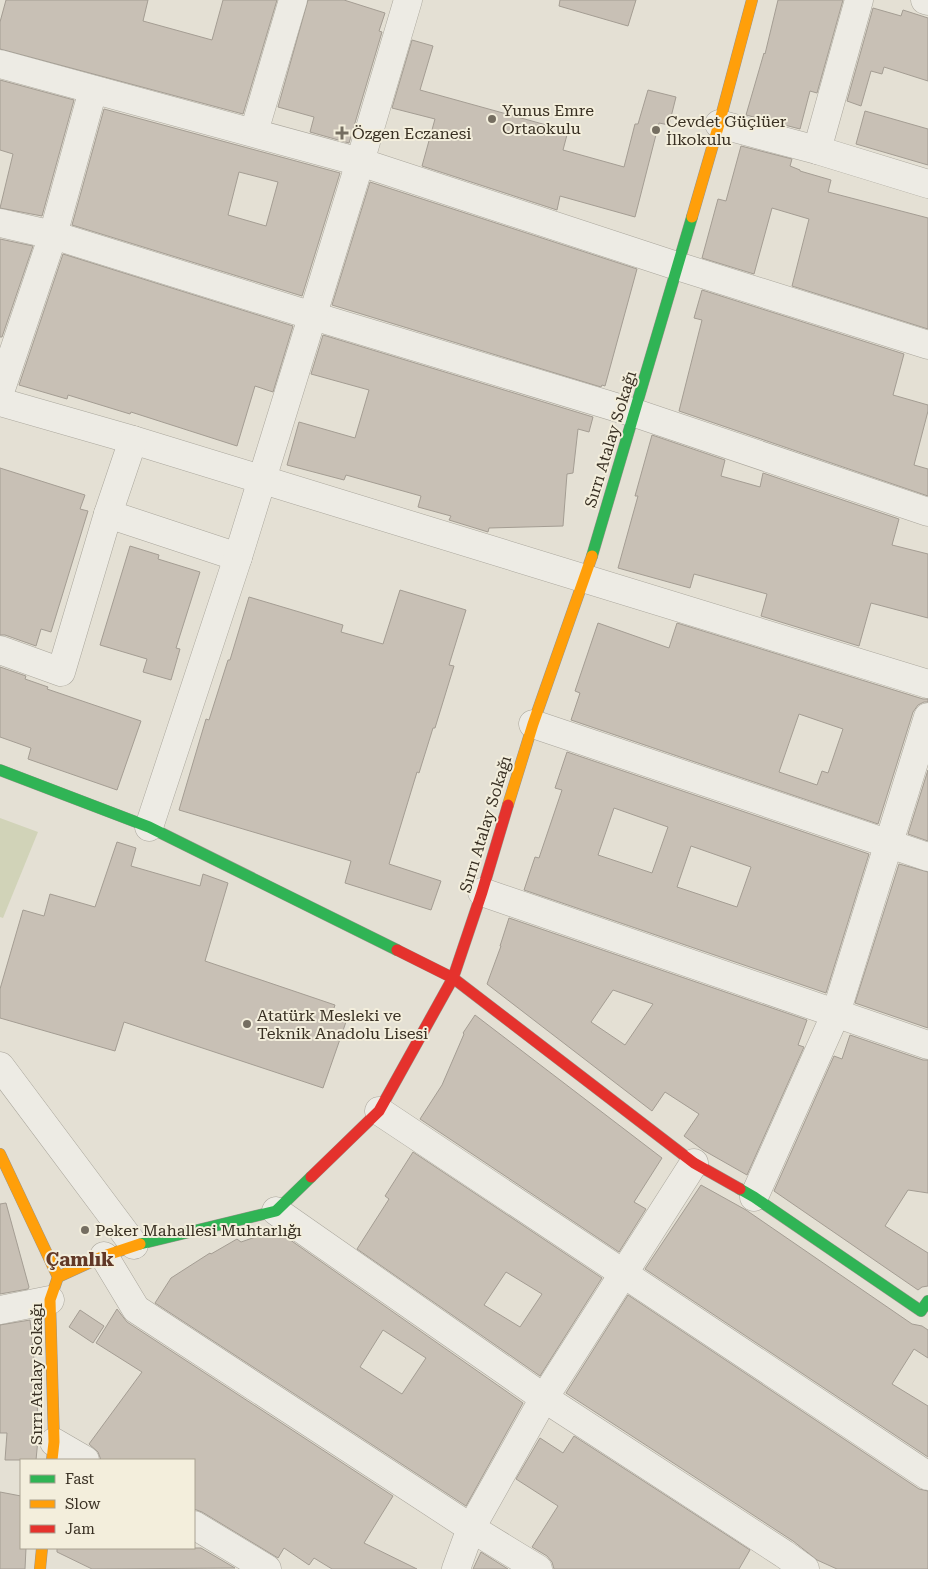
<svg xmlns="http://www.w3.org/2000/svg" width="928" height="1569" viewBox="0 0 928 1569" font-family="'Roboto Serif',serif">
  <rect width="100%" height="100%" fill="#e4e0d4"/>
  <path fill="#d1d3b8" d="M0 818 38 832 3 918 0 917Z"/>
  <g fill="#c8c0b5" stroke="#a49d93" fill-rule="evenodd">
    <path d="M6 0H148L143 21 212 40 223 0H277L243 114 0 49V22Z"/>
    <path d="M308 0H344L385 13 379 31 382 32 349 143 310 132 314 117 278 107Z"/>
    <path d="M560 0H636L628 26 559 6Z"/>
    <path d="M778 0H843L817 93 810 91 800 129 746 115 764 53 765 54Z"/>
    <path d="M873 8 901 16 903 10 928 18V81L884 67 882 74 871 71 861 106 847 101Z"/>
    <path d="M412 40 433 46 420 90 568 131 563 150 624 167 635 124H638L648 90 676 97 669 125 659 123 635 217 560 196 557 210 422 166 435 119 392 108Z"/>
    <path d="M0 80 74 100 42 216 0 208 13 154 0 150Z"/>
    <path d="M104 109 340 173 302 296 72 225ZM239 172 278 182 266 226 228 215Z"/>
    <path d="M865 111 928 129V165L856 144Z"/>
    <path d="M741 146 792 159 790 166 800 170V171L831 180 828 192 928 218V329L792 286 809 219 772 208 754 274 702 258 718 199 726 201Z"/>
    <path d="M370 182 637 269 605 386 602 385 601 387 332 305Z"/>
    <path d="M0 239 33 246 2 337H0Z"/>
    <path d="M63 254 293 326 273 392 255 386 237 446 131 412 130 414 68 395 67 399 19 385Z"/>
    <path d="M702 290 904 354 893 395 928 405V411L914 465 928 469V496L679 411 702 320 694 318Z"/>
    <path d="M323 335 593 417 589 432 578 429 573 473 567 474 563 526 489 528 488 532 449 520 451 516 418 507 421 496 346 475 344 480 287 465 299 422 355 438 369 390 311 374Z"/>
    <path d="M652 435 725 460 721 476 760 487 763 473 899 519 892 545 928 554V618L871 603 859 646 761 616 767 594 694 574 690 588 618 568 638 496H635Z"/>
    <path d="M0 468 85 495 80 509 88 511 51 632 41 629 36 646 5 635H0Z"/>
    <path d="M130 546 159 555 158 559 200 572 176 648 180 649 171 680 143 672 147 659 100 645Z"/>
    <path d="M400 590 466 610 449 665 454 666 435 728H433L419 773 417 772 389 864 441 881 431 910 345 883 351 861 179 810 206 719 209 720 228 660H230L249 597 343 625 341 632 383 644Z"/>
    <path d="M598 623 669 648 677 623 923 699H928V702H924L918 705 913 712 878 824 571 720 580 693 575 691ZM799 714 843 729 828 773 822 771 817 785 779 772Z"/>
    <path d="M0 667 26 676 25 679 48 687 47 689 141 721 117 790 28 759 31 748 0 737Z"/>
    <path d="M567 752 869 854 826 993 524 890 535 857 539 858 562 790 555 788ZM614 808 668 827 652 873 598 855ZM691 846 751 867 737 907 677 887Z"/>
    <path d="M928 770V841L908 834Z"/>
    <path d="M117 842 136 848 131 866 200 886 203 874 228 883 205 961 335 1005 332 1014 347 1019 323 1088 124 1022 115 1051 0 1018V989L23 910 44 916 50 894 95 907Z"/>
    <path d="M899 864 928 872V1028L855 1003Z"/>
    <path d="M509 918 807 1020 798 1045 804 1047 747 1175 703 1150 684 1136 699 1114 665 1092 652 1111 487 984 501 946H500ZM613 990 653 1004 625 1045 591 1022Z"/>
    <path d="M475 1015 662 1158 634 1202 646 1209 619 1252 420 1119 442 1085 464 1034 463 1033Z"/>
    <path d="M850 1035 923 1060H928V1193L908 1190 885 1226 928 1253V1286L922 1287 918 1290 774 1191 834 1056 842 1059Z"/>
    <path d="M413 1152 602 1278 540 1376 357 1249 389 1199 385 1196ZM506 1272 542 1294 520 1327 484 1305Z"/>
    <path d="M701 1185 746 1210 912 1324 922 1326 928 1330V1358L914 1349 892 1384 928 1406V1457L645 1269Z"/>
    <path d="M6 1203 29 1287 28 1289 0 1294V1204Z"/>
    <path d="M276 1230 523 1403 466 1506 155 1303 171 1278 210 1253 211 1254 237 1239 241 1242ZM383 1330 426 1358 402 1394 360 1367Z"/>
    <path d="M628 1295 919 1489 928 1491V1569H837L817 1560 793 1541 566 1393Z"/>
    <path d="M117 1309 127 1322 393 1496 364 1543 417 1569H332L314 1558 309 1565 284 1548 278 1558 202 1512 194 1509V1460H101L98 1452 89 1444 142 1372 96 1343Z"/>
    <path d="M80 1310 104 1326 93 1343 69 1327Z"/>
    <path d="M30 1320 37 1388 38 1439 36 1460H5L7 1433H0V1325Z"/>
    <path d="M574 1436 750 1550 739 1569H554L552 1562 547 1556 532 1547 558 1506 516 1479 540 1438 563 1453Z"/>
    <path d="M0 1492 21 1496V1548H26L25 1569H0Z"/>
    <path d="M57 1548H201L235 1568 92 1569 57 1552Z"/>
    <path d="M481 1552 508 1569H473Z"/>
  </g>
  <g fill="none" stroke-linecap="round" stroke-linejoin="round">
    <g stroke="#aaa69c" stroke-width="29">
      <g id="street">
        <path d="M925 0 928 1"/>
        <path d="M0 64 360 162 677 266 928 345"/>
        <path d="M719 124 817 150 928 184"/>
        <path d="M254 132 293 0"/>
        <path d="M817 150 859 0"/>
        <path d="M0 223 53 235 313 316 635 413 928 512"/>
        <path d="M0 392 53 235 93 90"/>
        <path d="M0 402 133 440 928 684"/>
        <path d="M133 440 108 514 238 557"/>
        <path d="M0 650 61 672 108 514"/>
        <path d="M533 724 928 857"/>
        <path d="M149 827 238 557 360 162 408 0"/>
        <path d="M482 892 928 1045"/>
        <path d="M0 1066 134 1245"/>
        <path d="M379 1111 928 1476"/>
        <path d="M754 1197 836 1013 928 717"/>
        <path d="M276 1211 544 1398 784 1554 805 1569"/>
        <path d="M104 1256 136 1309 471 1528 538 1569"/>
        <path d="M0 1310 50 1300"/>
        <path d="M54 1442 85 1460"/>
        <path d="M194 1525 267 1569"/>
        <path d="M456 1569 471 1528 544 1398 694 1163"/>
      </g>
    </g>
    <g stroke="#9a958c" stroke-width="12">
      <g id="fast">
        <path d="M592 556 692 217"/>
        <path d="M0 770 149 827 397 950"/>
        <path d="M740 1189 754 1197 921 1311 928 1301"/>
        <path d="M140 1244 276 1211 311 1177"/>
      </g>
    </g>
    <g stroke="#9a958c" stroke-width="12">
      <g id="slow">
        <path d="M692 217 719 124 752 0"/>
        <path d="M508 805 533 724 592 556"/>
        <path d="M0 1154 58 1277"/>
        <path d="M52 1460 54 1442 50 1300 58 1277 104 1256 140 1244"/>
        <path d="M40 1569 42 1548"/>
      </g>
    </g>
    <g stroke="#9a958c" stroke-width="12">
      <g id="jam">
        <path d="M397 950 453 978 694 1163 740 1189"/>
        <path d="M311 1177 379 1111 453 978 482 892 508 805"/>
      </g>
    </g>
    <use href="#street" stroke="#edebe4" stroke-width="28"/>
    <use href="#fast" stroke="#30b455" stroke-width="11"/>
    <use href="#slow" stroke="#ff9f0a" stroke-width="11"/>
    <use href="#jam" stroke="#e5322d" stroke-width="11"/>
  </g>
  <g fill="#756e61" stroke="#f3eedc" stroke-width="2">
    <circle cx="492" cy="119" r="5"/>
    <circle cx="656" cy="130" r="5"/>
    <path d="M339.5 125.5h5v5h5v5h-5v5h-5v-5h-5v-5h5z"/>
    <circle cx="247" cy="1024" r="5"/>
    <circle cx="85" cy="1230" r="5"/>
  </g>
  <g text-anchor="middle" stroke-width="4" stroke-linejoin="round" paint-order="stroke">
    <g font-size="16" fill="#393023" stroke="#f3eedc" text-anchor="start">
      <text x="502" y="116">Yunus Emre<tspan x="502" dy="18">Ortaokulu</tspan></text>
      <text x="666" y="127">Cevdet Güçlüer<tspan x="666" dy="18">İlkokulu</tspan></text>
      <text x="352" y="139">Özgen Eczanesi</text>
      <text x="257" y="1021">Atatürk Mesleki ve<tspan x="257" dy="18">Teknik Anadolu Lisesi</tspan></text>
      <text x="95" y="1236">Peker Mahallesi Muhtarlığı</text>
    </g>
    <g font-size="16" fill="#393023" stroke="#f3eedc">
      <text transform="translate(610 439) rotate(-73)" y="6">Sırrı Atalay Sokağı</text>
      <text transform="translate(485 824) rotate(-73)" y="6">Sırrı Atalay Sokağı</text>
      <text transform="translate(36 1374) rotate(-90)" y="6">Sırrı Atalay Sokağı</text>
    </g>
    <g font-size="19" font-weight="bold" fill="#613827" stroke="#f3eedc">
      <text x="80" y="1266">Çamlık</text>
    </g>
  </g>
  <rect x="20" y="1459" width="175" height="90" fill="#f3eedc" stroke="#a9a292"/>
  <rect x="30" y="1475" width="25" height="8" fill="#30b455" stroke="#a9a292"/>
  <text x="65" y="1484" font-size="15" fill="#393023">Fast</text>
  <rect x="30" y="1500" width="25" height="8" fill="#ff9f0a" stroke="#a9a292"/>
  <text x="65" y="1509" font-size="15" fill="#393023">Slow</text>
  <rect x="30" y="1525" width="25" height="8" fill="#e5322d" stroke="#a9a292"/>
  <text x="65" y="1534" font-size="15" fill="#393023">Jam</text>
</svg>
